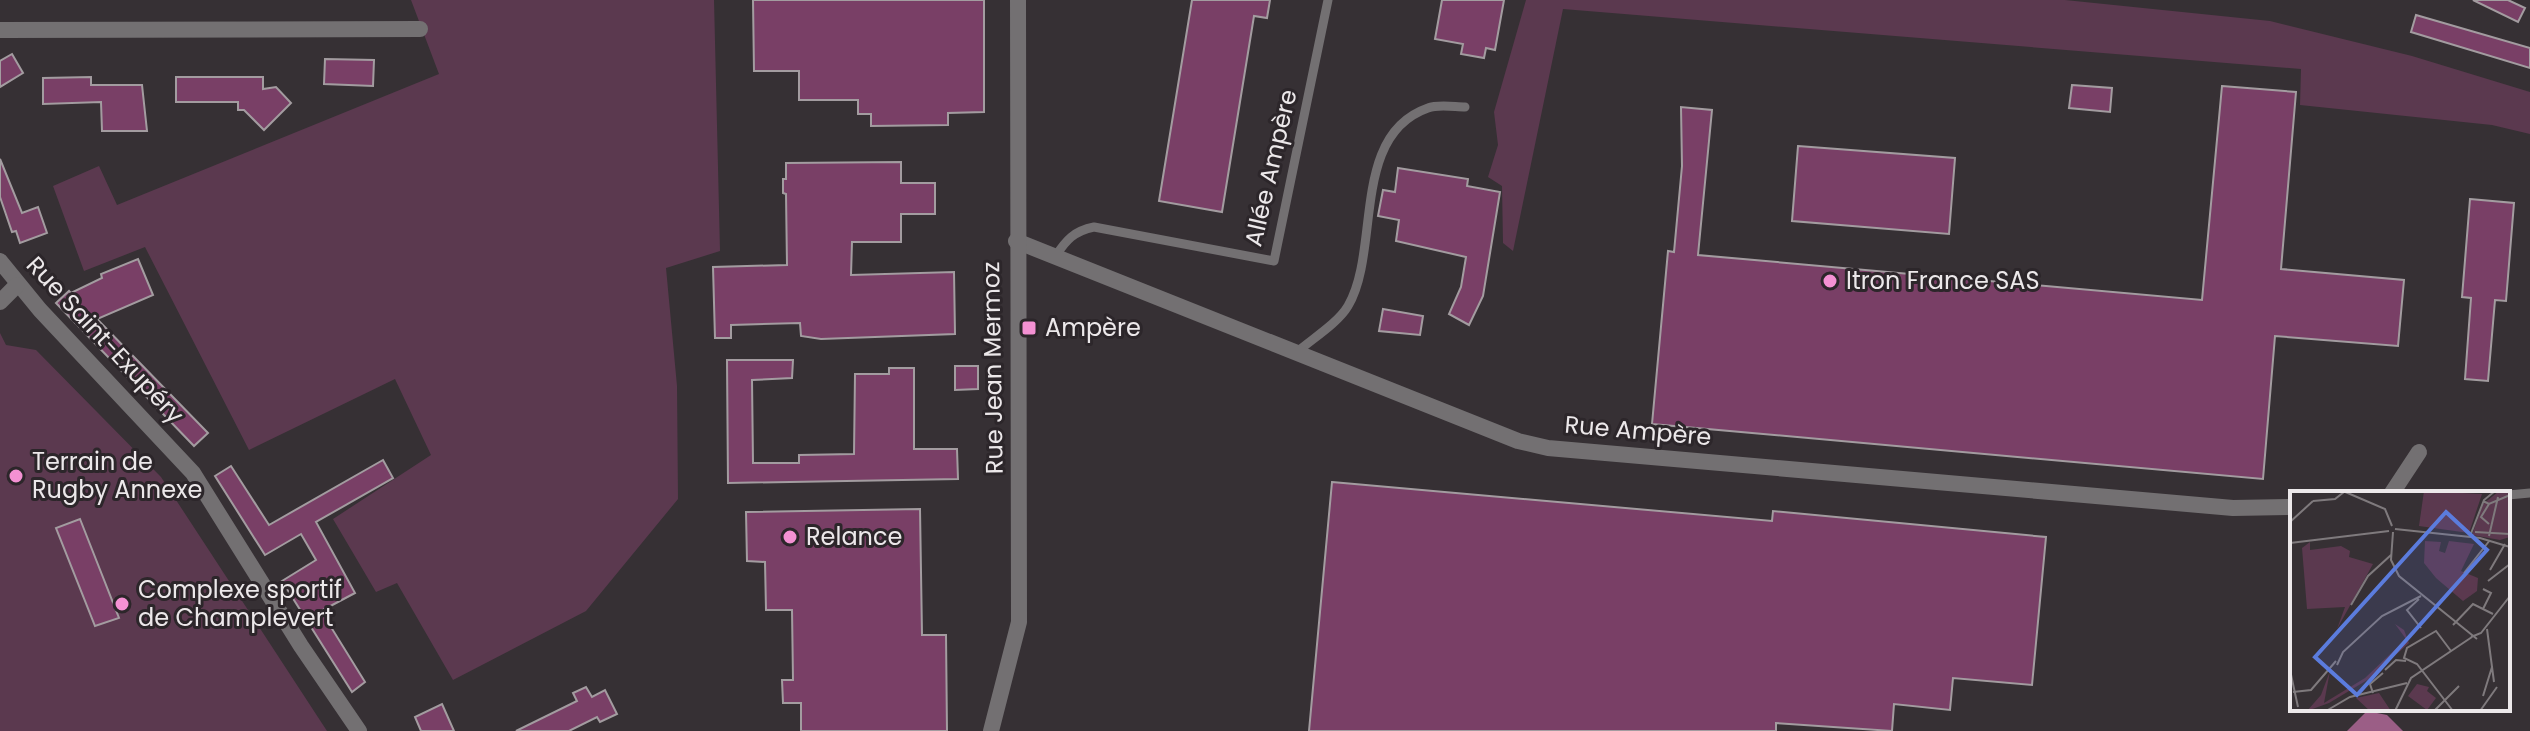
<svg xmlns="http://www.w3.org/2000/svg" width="2530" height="731" viewBox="0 0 2530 731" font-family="Poppins,sans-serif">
  <rect width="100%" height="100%" fill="#363034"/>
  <g fill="#5b394f">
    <path d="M411 0H714L720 251 666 268 677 386 678 499 586 611 453 680 397 583 376 592 333 519 431 455 395 379 249 450 145 247 84 271 53 186 99 166 117 205 439 74Z"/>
    <path d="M1526 0H2065L2270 21 2412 56 2530 92V134L2492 125 2300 105 2301 69 1563 9 1513 251 1503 243 1502 186 1488 177 1498 145 1494 112Z"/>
    <path d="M0 333 6 345 36 350 161 477 327 731H0Z"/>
  </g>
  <path fill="#9b5e86" d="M2367 711 2387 715 2403 731H2347Z"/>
  <g fill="#793f66" stroke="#a39ca0" stroke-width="2">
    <path d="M753 0H984V112L948 113V125L871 126V114H858V100H799V71H754Z"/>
    <path d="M1192 0H1270L1267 18 1254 16 1222 212 1159 201Z"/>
    <path d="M1442 0H1504L1495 50 1486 48 1484 58 1461 54 1463 44 1435 39Z"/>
    <path d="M2473 0H2508L2525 8 2518 22Z"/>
    <path d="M2416 15 2530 48V68L2411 32Z"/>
    <path d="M12 54 23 73 0 87V61Z"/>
    <path d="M325 59 374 60 373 86 324 84Z"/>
    <path d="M91 77V85H142L147 131H102L101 102 43 104V78Z"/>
    <path d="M176 77H263V89L276 87 291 103 264 130 244 110H238V102H176Z"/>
    <path d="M2072 85 2112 88 2110 112 2069 108Z"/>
    <path d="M2222 86 2296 92 2281 269 2404 280 2398 346 2275 336 2263 479 1652 424 1668 251 1674 252 1682 166 1681 107 1712 110 1698 255 2202 300Z"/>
    <path d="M1798 146 1955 158 1949 234 1792 221Z"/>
    <path d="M0 159 22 213 38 207 47 233 20 243 16 231 12 232 0 197Z"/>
    <path d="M901 162V183H935V214H901V242H852L851 275 954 272 955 334 821 339 801 336 800 323 731 325V338H715L713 267 787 265 786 194 783 193V179H786V163Z"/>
    <path d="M1398 168 1468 179 1467 186 1500 192 1483 296 1469 325 1449 314 1461 287 1466 257 1396 241 1399 220 1378 216 1383 190 1395 192Z"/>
    <path d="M2470 199 2514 203 2506 301 2495 300 2488 381 2465 379 2471 298 2462 297Z"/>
    <path d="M138 259 153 295 97 319 208 433 194 446 56 303 69 291 71 293 102 278 101 274Z"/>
    <path d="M1383 309 1423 316 1420 335 1379 331Z"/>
    <path d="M727 360H793L792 378 752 380 753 463H799V455L854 454 855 374H889V368H914V449H957L958 479 728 483Z"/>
    <path d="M955 366H978V389L955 390Z"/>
    <path d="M383 460 393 478 316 522 355 593 321 611 365 682 352 692 282 581 316 560 301 534 265 555 215 476 231 466 269 525Z"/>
    <path d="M1332 482 1772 521 1773 511 2046 537 2032 685 1953 678 1950 710 1894 704 1892 731 1776 723V731H1309Z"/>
    <path d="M920 509 922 635H946L947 731H801V703H783L782 680H793L792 610H766L765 562 747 561 746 512Z"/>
    <path d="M80 519 119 618 95 626 56 528Z"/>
    <path d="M586 687 592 697 605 690 617 714 600 722 597 717 569 731H516L577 701 573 693Z"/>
    <path d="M442 704 454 731H421L415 717Z"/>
  </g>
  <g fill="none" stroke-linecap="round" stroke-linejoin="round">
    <g stroke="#737072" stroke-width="9">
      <path d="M1055 257C1066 240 1074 231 1094 227L1274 261 1328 0"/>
      <path d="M1297 352C1312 339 1338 323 1348 306 1381 250 1350 135 1428 108 1438 104 1455 107 1465 107"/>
      <path d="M2508 495 2530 493"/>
    </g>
    <g stroke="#737072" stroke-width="16">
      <path d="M0 30 420 29"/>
      <path d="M1016 241 1518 441 1548 448 2233 508 2292 507"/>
      <path d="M0 261 40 310 193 473 301 646 359 731"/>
      <path d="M0 302 17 285"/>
      <path d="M2392 493 2419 452"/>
      <path d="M991 731 1019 622 1018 0"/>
    </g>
  </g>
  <g fill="#f491d3" stroke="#2c262a" stroke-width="3">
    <circle cx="1830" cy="281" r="8"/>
    <rect x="1021" y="320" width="16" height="16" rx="4"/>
    <circle cx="16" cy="476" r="8"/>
    <circle cx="790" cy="537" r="8"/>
    <circle cx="122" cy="604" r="8"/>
  </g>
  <g text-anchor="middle" stroke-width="6" stroke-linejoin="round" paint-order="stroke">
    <g font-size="24" fill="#ece8ea" stroke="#2c262a">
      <text transform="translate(1271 168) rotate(-77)" y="8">Allée Ampère</text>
      <text transform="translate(105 340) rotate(47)" y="8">Rue Saint-Exupéry</text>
      <text transform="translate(993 368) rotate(-91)" y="8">Rue Jean Mermoz</text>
      <text transform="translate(1638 431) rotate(5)" y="8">Rue Ampère</text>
    </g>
    <g font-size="24" fill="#ece8ea" stroke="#2c262a" text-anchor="start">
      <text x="1846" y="289">Itron France SAS</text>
      <text x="1045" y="336">Ampère</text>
      <text x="32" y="470">Terrain de<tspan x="32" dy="28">Rugby Annexe</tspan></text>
      <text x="806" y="545">Relance</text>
      <text x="138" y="598">Complexe sportif<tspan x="138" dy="28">de Champlevert</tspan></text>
    </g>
  </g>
  <g transform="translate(2290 491)">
    <rect width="220" height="220" fill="#363034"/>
    <path d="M134 0 192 3 179 42 129 35ZM208 1 220 2V46L210 49 182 44 193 13ZM135 50 151 51 149 60 155 62 159 50 184 53 171 80 188 87 187 100 173 110 146 87 134 72ZM20 51V59L51 55 60 60 59 66 83 73 47 138 55 116 17 118 12 57ZM105 133 114 139 119 152 79 188 39 212 17 220 31 204 40 180 34 212 75 187 116 148ZM127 193 139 196 137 200 146 207 137 219 118 205ZM89 202 101 220H80L66 207Z" fill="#5b394f"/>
    <path fill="none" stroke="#7f7a7d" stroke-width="2" d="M53 0 95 18 102 35M23 10 45 8 54 1M193 10 199 13 220 4M0 31 23 10M199 33 191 26 199 13M105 38 190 47 220 56M103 41 101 69 109 85 187 148M185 41 220 43M180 45 194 9 205 0M199 45 208 6M0 52 99 40M200 79 215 53M174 82 200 49M198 90 220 73M129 108 117 119 131 137M61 114 78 85 101 64M193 118 201 102 193 98M163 134 183 113 203 123M197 138 204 191M181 146 191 142 220 105M161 160 146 140 117 157 114 167 127 173 163 220M47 174 53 161 92 125 131 105M0 179 8 216M95 179 106 169 116 170M3 201 21 199 46 170M83 202 80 193 93 182M193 205 202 176M36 220 60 206 117 192M105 220 121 187 182 146M144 220 169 195M190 220 207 196"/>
    <path fill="#5b7cdd" fill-opacity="0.15" stroke="#5b7cdd" stroke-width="4" d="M156 21 197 59 67 204 25 166Z"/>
    <rect width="220" height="220" fill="none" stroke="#ece8ea" stroke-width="4"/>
  </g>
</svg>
